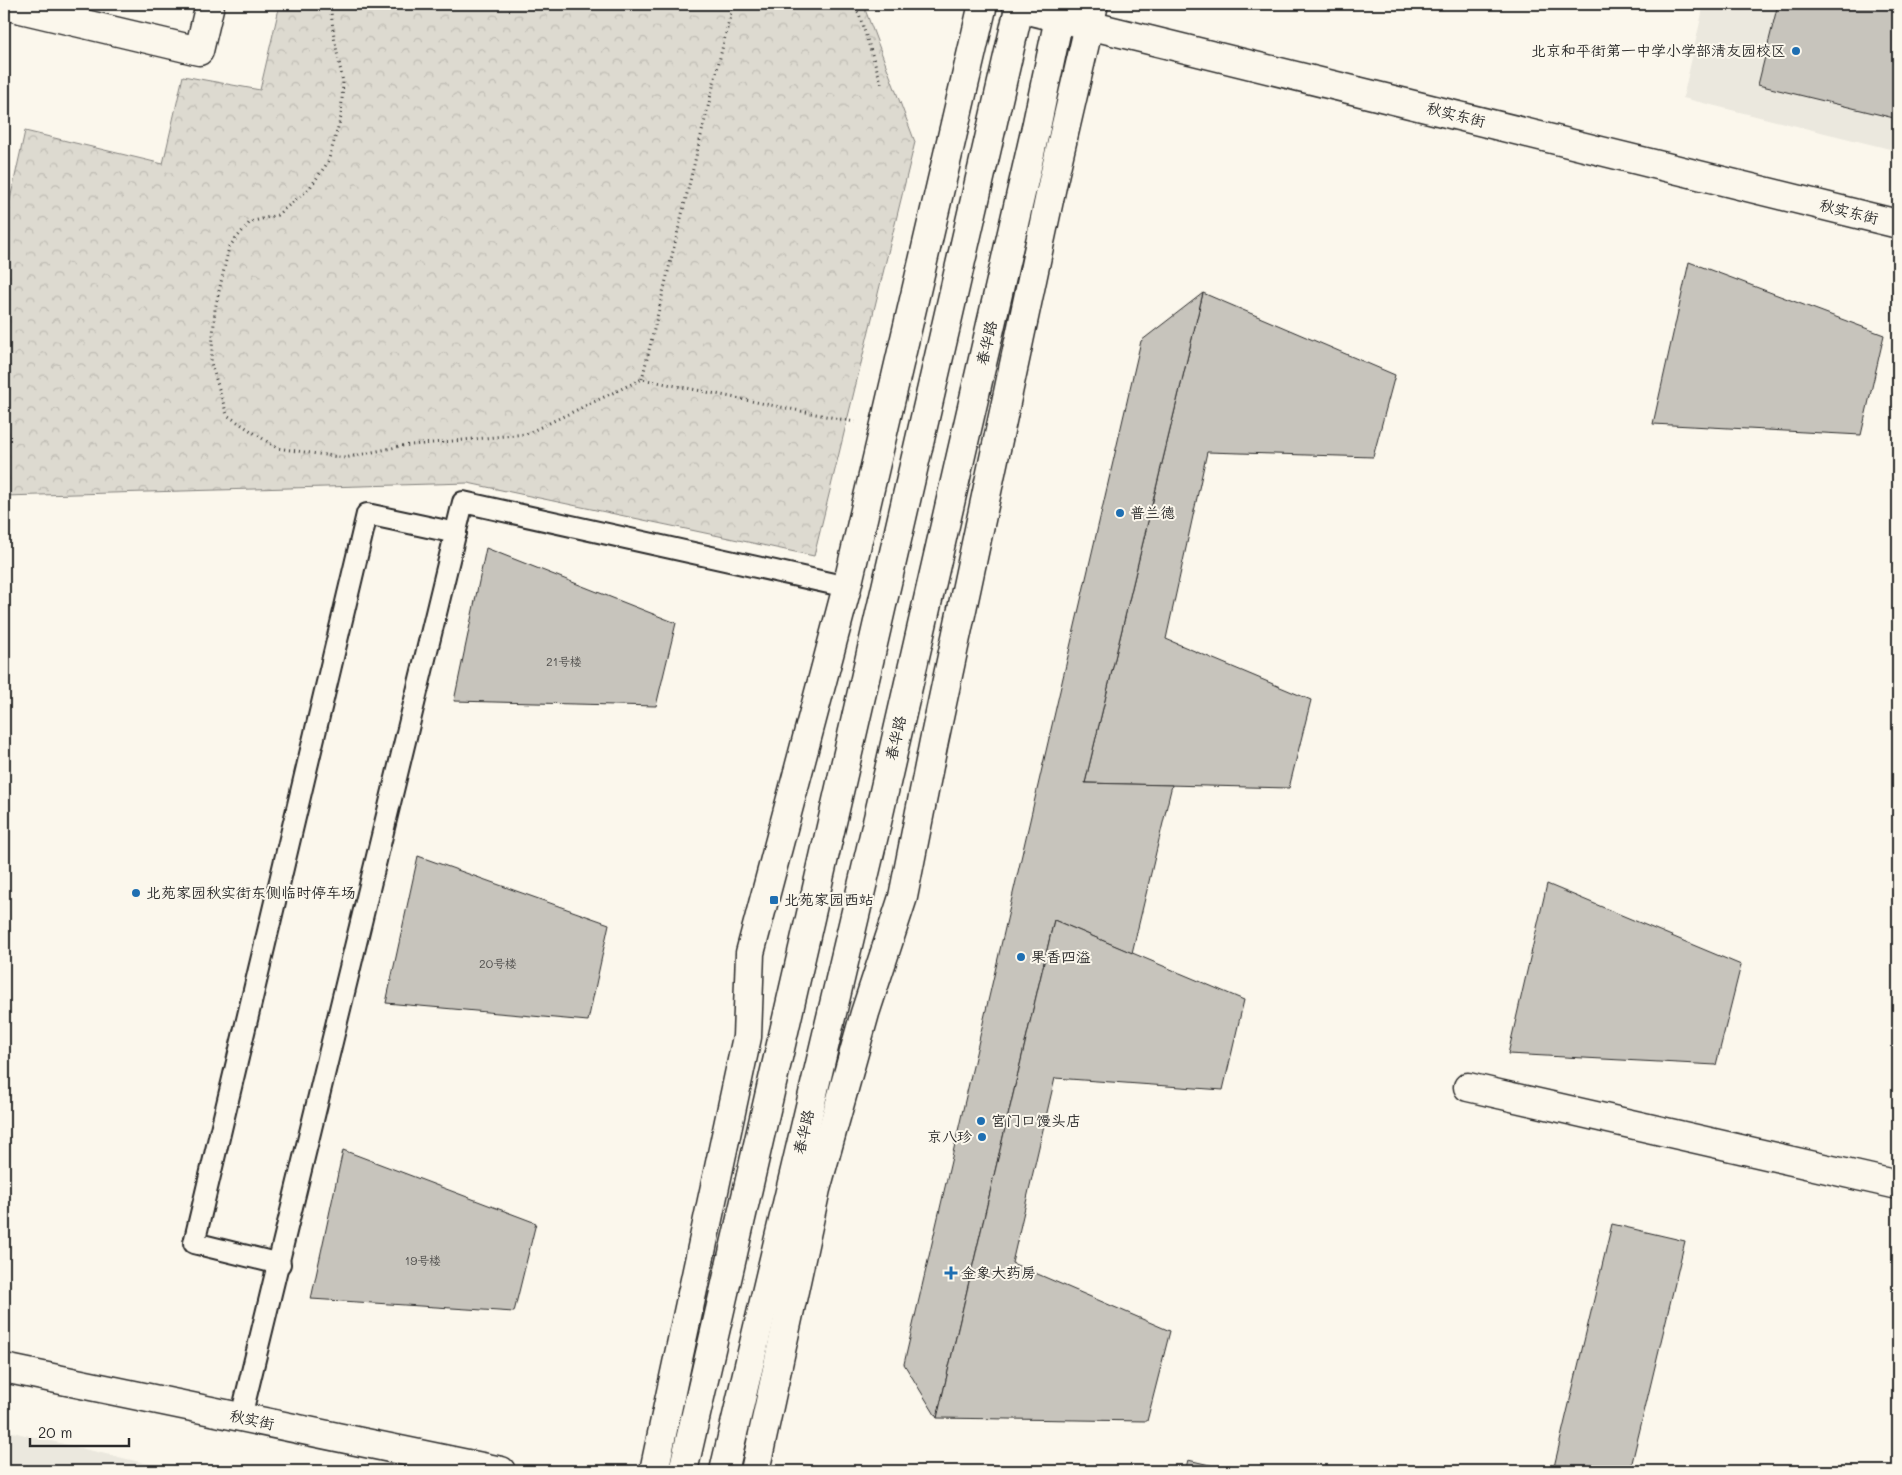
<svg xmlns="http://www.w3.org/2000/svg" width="1902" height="1475" viewBox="0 0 1902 1475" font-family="Mali,'LXGW WenKai TC',sans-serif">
  <defs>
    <pattern id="park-crowns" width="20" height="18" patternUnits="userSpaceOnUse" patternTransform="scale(1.25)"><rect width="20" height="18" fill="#dddad0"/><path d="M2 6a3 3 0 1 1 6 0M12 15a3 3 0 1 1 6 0" fill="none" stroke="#bebbb3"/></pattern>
  </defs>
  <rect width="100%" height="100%" fill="#fbf7ec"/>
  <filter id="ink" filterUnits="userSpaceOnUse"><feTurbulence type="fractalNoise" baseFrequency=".02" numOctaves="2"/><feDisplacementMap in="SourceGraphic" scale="10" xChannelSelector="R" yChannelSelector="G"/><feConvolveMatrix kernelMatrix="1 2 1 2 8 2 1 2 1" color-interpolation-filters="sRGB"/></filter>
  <g filter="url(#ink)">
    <g fill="#ebe8de">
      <path d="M1704 4H1898V151L1683 98Z"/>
      <path d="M4 1430 178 1471H4Z"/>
    </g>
    <path fill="url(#park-crowns)" stroke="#84827e" d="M280 4H863L915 142 814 556 468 483 4 496V227L25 131 163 164 183 76 260 90Z"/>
    <g fill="#c7c4bc" stroke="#2b2b2b">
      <path d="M1778 4H1898V119L1758 85Z"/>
      <path d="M1689 262 1884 335 1861 435 1653 424Z"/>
      <path d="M1203 293 1395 375 1373 457 1207 452 1166 639 1311 700 1289 788 1085 783Z"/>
      <path d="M1203 293 1085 783 1172 785 1132 953 1054 920 937 1418 904 1364 1141 341Z"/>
      <path d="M486 548 676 623 656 706 454 701Z"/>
      <path d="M418 856 609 924 588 1021 386 1003Z"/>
      <path d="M1547 884 1741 965 1716 1065 1508 1054Z"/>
      <path d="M1054 920 1244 1000 1223 1090 1055 1078 1012 1263 1170 1331 1147 1421 937 1418Z"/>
      <path d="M343 1150 536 1223 514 1312 311 1299Z"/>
      <path d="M1612 1224 1685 1241 1630 1471H1553Z"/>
      <path d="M1188 1460 1236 1471H1185Z"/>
    </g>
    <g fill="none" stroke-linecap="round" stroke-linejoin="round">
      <g stroke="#2b2b2b" stroke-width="24">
        <g id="service">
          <path d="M280 1264 194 1243 367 514 456 533"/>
          <path d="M241 1417 463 502 847 587"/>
        </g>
      </g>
      <g stroke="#2b2b2b" stroke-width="31">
        <g id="minor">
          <path d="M4 5 199 51 210 4"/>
          <path d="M1468 1087 1898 1185"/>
          <path d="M654 1471 747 1037 750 953 847 587 983 4"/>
          <path d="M755 1471 816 1189 865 1013 903 897 934 741 1053 181 1094 4"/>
        </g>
      </g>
      <g stroke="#2b2b2b" stroke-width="31">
        <g id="tertiary">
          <path d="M1016 4 1019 8 1898 224"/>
          <path d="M4 1368 501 1471"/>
          <path d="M683 1471 1020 4"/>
          <path d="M724 1471 878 818 1037 123 1062 4"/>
        </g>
      </g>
      <g stroke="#2b2b2b" stroke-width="3" stroke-dasharray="1 4" stroke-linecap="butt">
        <path d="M330 4 334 37 343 82 341 117 328 162 309 189 277 215 250 222 229 247 215 309 211 363 227 415 277 448 345 458 401 446 526 434 642 379 855 422"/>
        <path d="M851 4 859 14 882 85"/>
        <path d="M642 379 733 4"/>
      </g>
      <use href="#service" stroke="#fbf7ec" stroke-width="20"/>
      <use href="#minor" stroke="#fbf7ec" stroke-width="28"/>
      <use href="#tertiary" stroke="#fbf7ec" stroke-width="28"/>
    </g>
  </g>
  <g fill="#1f6fb2" stroke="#fbf7ec" stroke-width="2">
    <circle cx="1796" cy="51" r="5"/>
    <circle cx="1120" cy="513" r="5"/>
    <circle cx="136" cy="893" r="5"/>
    <rect x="769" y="895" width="10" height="10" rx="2.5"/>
    <circle cx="1021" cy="957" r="5"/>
    <circle cx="981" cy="1121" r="5"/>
    <circle cx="982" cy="1137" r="5"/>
    <path d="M948.5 1265.5h5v5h5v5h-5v5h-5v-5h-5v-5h5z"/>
  </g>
  <g text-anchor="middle" stroke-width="4" stroke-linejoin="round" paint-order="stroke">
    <g font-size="12" fill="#52514f">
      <text x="564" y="666">21号楼</text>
      <text x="498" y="968">20号楼</text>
      <text x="423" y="1265">19号楼</text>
    </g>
    <g font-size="15" fill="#2b2b2b" stroke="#fbf7ec" text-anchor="start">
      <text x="1786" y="56" text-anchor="end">北京和平街第一中学小学部清友园校区</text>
      <text x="1130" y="518">普兰德</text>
      <text x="146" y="898">北苑家园秋实街东侧临时停车场</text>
      <text x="784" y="905">北苑家园西站</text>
      <text x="1031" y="962">果香四溢</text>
      <text x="991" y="1126">宫门口馒头店</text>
      <text x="972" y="1142" text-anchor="end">京八珍</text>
      <text x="961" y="1278">金象大药房</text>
    </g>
    <g font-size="15" fill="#2b2b2b" stroke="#fbf7ec">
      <text transform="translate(1456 115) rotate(14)" y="5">秋实东街</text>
      <text transform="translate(1849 212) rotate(14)" y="5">秋实东街</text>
      <text transform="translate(987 343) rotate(-77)" y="5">春华路</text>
      <text transform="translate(896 738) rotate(-77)" y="5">春华路</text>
      <text transform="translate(804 1132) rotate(-77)" y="5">春华路</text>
      <text transform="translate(252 1420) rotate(12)" y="5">秋实街</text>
    </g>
  </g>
  <rect width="1902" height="1475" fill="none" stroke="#fbf7ec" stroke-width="20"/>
  <rect x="10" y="10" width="1882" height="1455" fill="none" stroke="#2b2b2b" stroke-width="2" filter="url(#ink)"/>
  <path d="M30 1438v8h99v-8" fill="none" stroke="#2b2b2b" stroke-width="2.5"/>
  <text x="38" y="1438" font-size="15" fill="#2b2b2b" stroke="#fbf7ec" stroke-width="4" paint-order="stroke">20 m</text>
</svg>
